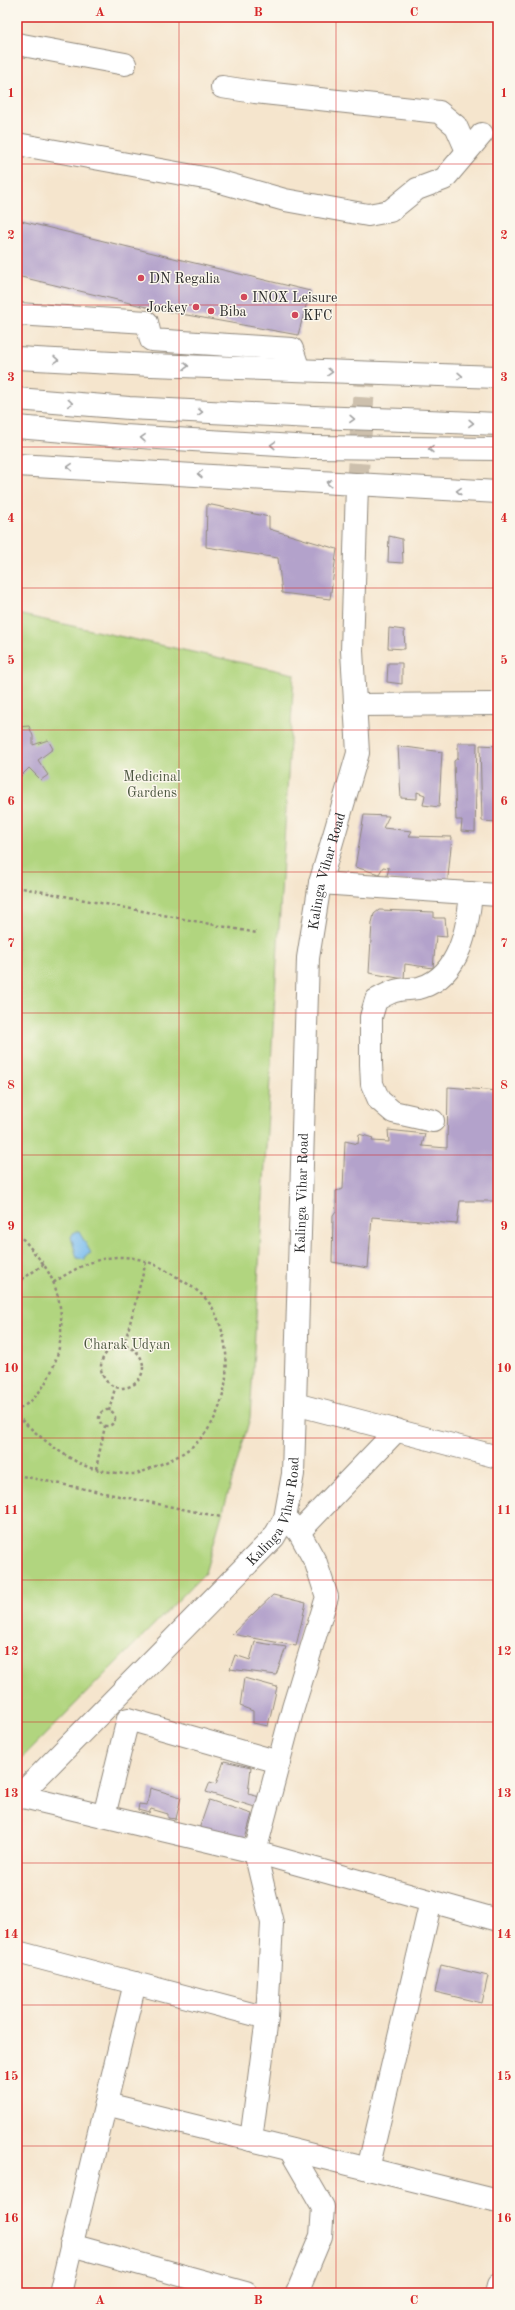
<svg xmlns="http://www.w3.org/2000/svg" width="515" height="2310" viewBox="0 0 515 2310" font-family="'Old Standard TT',serif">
  <rect width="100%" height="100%" fill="#fbf7ec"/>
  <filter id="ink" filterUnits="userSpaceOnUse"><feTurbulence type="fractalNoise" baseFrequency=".025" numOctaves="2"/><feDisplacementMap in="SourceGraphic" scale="8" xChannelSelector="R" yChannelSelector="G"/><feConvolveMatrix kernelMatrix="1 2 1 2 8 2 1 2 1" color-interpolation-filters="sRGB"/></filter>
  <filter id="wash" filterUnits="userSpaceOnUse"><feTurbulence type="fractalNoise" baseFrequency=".012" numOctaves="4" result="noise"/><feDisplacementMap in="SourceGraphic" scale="16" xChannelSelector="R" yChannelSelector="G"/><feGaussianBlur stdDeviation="0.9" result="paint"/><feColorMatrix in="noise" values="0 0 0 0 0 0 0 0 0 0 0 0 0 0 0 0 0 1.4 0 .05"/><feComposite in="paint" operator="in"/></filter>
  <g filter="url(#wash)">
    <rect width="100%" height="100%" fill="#f5e5cd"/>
    <path fill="#b1d57f" stroke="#6e8055" d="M17 614 294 674 250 1418 205 1573 17 1763Z"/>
    <path fill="#79bcee" stroke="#52748c" d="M74 1232H79L91 1253 85 1256V1260L77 1258 71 1237Z"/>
    <g id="blocks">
      <g fill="#b3a2cb">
        <path d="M17 220 310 291 298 335 159 310 17 276Z"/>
        <path d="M207 504 269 517V529L337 549 330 599 282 593 278 558 206 547Z"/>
        <path d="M389 536 402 539 403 563 388 562Z"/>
        <path d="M389 628 404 630 405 649 388 648Z"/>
        <path d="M388 663H402V684L387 682Z"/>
        <path d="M29 726 33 736V745L48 740 53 749 38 760 48 775 41 780 29 768 17 780 18 727Z"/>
        <path d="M458 743H477L475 832 461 831 462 820H456L454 761 458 758Z"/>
        <path d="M480 745 498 746V822L482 821Z"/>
        <path d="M398 746 442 752 439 807 423 805 425 795 417 792V799L401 798Z"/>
        <path d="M364 815 389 816 383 828 412 831 409 836 452 837 447 887 386 879 389 868 383 867 379 874 355 867Z"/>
        <path d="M379 910 434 912V918H445L447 937 436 936 433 968 405 964 404 979 369 973 372 923 374 914Z"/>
        <path d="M448 1087 498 1091V1198L495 1201H460L457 1224 372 1217 368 1268 332 1262 333 1215 336 1211V1191L343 1189 345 1141 358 1144 359 1134 373 1138 372 1141 389 1142 388 1130 425 1134 422 1146 447 1148Z"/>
        <path d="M273 1595 306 1603 296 1646 232 1634Z"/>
        <path d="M255 1642 286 1647 276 1675 230 1669 235 1655 250 1660Z"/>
        <path d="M244 1678 277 1687 268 1726 253 1723V1711L240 1706Z"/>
        <path d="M224 1761 251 1767 248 1794 260 1797 258 1808 206 1792 210 1782 216 1784Z"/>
        <path d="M150 1788 181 1797 176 1819 168 1818V1814L151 1809 149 1813 138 1810 139 1804 147 1805Z"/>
        <path d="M209 1800 252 1814 243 1846 199 1829Z"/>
        <path d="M441 1965 488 1976 482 2003 435 1992Z"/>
      </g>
    </g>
  </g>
  <g filter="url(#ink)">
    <use href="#blocks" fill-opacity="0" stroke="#90887c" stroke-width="1"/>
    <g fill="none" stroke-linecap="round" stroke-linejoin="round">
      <path stroke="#cdc0ad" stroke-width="22" stroke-dasharray="22 11" stroke-linecap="butt" d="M357 485 365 374"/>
      <g stroke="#90887c" stroke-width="24">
        <g id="minor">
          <path d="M17 44 125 64"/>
          <path d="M222 87 255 92 439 112 456 126 467 151"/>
          <path d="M17 144 210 179 285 200 368 215 390 211 417 189 444 179 482 134"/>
          <path d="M17 314 147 322 151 340 292 349 299 370"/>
          <path d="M17 358 151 365 498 377"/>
          <path d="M17 465 498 492"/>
          <path d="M355 705 498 704"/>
          <path d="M320 883 498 895"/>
          <path d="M433 1121 393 1112 379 1100 372 1084 371 1064V1017L376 1000C382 997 388 993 395 991 404 988 414 990 422 987 460 975 468 927 471 893"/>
          <path d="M295 1404 498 1457"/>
          <path d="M299 1532 397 1430"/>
          <path d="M19 1796 255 1852 498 1920"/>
          <path id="s1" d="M17 1798 274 1537 285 1518 293 1474 308 958 320 883 358 753 352 651 357 485"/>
          <path d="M104 1816 128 1719 279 1762"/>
          <path d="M17 1952 267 2018 272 1923 255 1852 293 1708 327 1597 316 1563 299 1532 285 1518"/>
          <path d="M106 2104 498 2201"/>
          <path d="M251 2140 267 2018"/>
          <path d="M290 2150 323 2207 321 2236 297 2293"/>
          <path d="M368 2169 431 1901"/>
          <path d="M71 2245 246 2293"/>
          <path d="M60 2293 135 1983"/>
          <path d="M496 2293 498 2285"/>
        </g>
      </g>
      <g stroke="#90887c" stroke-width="24">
        <g id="highway">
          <path d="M17 399 129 408 313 417"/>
          <path d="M404 420 498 424"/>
          <path d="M17 427 124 436 312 447"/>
          <path d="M403 448 498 449"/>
        </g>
      </g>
      <g stroke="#90887c" stroke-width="2.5" stroke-dasharray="3 3" stroke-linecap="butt">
        <path d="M17 887 257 933"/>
        <path d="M17 1235C25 1239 30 1248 36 1255 71 1293 69 1360 34 1398 29 1403 22 1407 17 1411"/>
        <path d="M17 1283 44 1264"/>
        <circle cx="122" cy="1367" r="21"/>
        <path d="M124 1346 146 1262"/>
        <circle cx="107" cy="1418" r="8"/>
        <path d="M109 1411 115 1388"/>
        <path d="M17 1416C38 1435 61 1456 88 1467 95 1470 125 1475 133 1474 139 1474 146 1470 153 1467 171 1461 190 1451 203 1436 231 1402 234 1345 212 1307 202 1291 183 1281 167 1271 124 1246 91 1257 53 1283"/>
        <path d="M96 1469 105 1426"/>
        <path d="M17 1475 221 1517"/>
      </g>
      <use href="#minor" stroke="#fff" stroke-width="22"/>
      <use href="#highway" stroke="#fff" stroke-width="22"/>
      <g stroke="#90887c" stroke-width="24" stroke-linecap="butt">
        <g id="highway-bridge">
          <path d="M313 417 404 420"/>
          <path d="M312 447 403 448"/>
        </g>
      </g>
      <use href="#highway-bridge" stroke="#fff" stroke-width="22"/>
    </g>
    <defs><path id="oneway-chevron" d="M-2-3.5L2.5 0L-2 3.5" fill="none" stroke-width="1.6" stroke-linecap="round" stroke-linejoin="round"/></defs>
    <g stroke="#a0a0a0">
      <use href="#oneway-chevron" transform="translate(56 360) rotate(3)"/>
      <use href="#oneway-chevron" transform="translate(186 366) rotate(2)"/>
      <use href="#oneway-chevron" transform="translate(330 372) rotate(3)"/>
      <use href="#oneway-chevron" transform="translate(460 376) rotate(1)"/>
      <use href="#oneway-chevron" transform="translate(70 403) rotate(5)"/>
      <use href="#oneway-chevron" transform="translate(200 412) rotate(3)"/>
      <use href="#oneway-chevron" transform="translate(352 419) rotate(2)"/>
      <use href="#oneway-chevron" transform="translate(471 423) rotate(2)"/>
      <use href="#oneway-chevron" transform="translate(143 438) rotate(-177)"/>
      <use href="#oneway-chevron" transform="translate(273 445) rotate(-177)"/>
      <use href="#oneway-chevron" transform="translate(431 449) rotate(-179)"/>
      <use href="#oneway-chevron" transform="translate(70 467) rotate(-177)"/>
      <use href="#oneway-chevron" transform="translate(200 474) rotate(-177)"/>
      <use href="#oneway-chevron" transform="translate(329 483) rotate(-175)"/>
      <use href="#oneway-chevron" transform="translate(459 491) rotate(-177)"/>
    </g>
  </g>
  <path fill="none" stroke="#d62828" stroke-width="1" stroke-opacity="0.55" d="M179 17V2293M336 17V2293M17 164H498M17 305H498M17 447H498M17 588H498M17 730H498M17 872H498M17 1013H498M17 1155H498M17 1297H498M17 1438H498M17 1580H498M17 1722H498M17 1863H498M17 2005H498M17 2146H498"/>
  <g fill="#d1495b" stroke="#fbf7ec" stroke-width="1.5">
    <circle cx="141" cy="278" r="4"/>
    <circle cx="244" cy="297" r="4"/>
    <circle cx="196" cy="307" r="4"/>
    <circle cx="211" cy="311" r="4"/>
    <circle cx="295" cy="315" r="4"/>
  </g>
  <g text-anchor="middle" stroke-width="3" stroke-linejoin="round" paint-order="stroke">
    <g font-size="14" fill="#2b2b2b" stroke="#fbf7ec" text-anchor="start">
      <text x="149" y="283">DN Regalia</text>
      <text x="252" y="302">INOX Leisure</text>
      <text x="188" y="312" text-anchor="end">Jockey</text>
      <text x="219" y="316">Biba</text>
      <text x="303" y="320">KFC</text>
    </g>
    <g font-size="14" fill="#4c5640" stroke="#fbf7ec">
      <text x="152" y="781">Medicinal<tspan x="152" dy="16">Gardens</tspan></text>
      <text x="127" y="1349">Charak Udyan</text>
    </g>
    <g font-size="14" fill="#2b2b2b" stroke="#fbf7ec">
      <text dy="5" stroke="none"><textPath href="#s1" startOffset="1038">Kalinga Vihar Road</textPath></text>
      <text dy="5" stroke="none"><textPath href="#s1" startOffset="714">Kalinga Vihar Road</textPath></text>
      <text dy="5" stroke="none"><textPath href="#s1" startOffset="390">Kalinga Vihar Road</textPath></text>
    </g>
  </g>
  <rect width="515" height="2310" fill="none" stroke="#fbf7ec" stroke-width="44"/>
  <rect x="22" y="22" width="471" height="2266" fill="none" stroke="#d62828" stroke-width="1.5"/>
  <g font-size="13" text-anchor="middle" font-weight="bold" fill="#d62828">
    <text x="100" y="16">A</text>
    <text x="258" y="16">B</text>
    <text x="414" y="16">C</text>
    <text x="11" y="97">1</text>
    <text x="504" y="97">1</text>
    <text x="11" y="239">2</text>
    <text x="504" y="239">2</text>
    <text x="11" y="381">3</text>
    <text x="504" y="381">3</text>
    <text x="11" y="522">4</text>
    <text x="504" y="522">4</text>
    <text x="11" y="664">5</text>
    <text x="504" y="664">5</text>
    <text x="11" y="805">6</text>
    <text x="504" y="805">6</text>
    <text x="11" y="947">7</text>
    <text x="504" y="947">7</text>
    <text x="11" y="1089">8</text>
    <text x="504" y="1089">8</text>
    <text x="11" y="1230">9</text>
    <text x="504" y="1230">9</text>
    <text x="11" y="1372">10</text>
    <text x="504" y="1372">10</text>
    <text x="11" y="1514">11</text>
    <text x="504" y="1514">11</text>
    <text x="11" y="1655">12</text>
    <text x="504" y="1655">12</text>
    <text x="11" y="1797">13</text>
    <text x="504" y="1797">13</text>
    <text x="11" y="1938">14</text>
    <text x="504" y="1938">14</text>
    <text x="11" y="2080">15</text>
    <text x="504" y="2080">15</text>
    <text x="11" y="2222">16</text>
    <text x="504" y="2222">16</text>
    <text x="100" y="2304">A</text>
    <text x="258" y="2304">B</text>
    <text x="414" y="2304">C</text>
  </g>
</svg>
